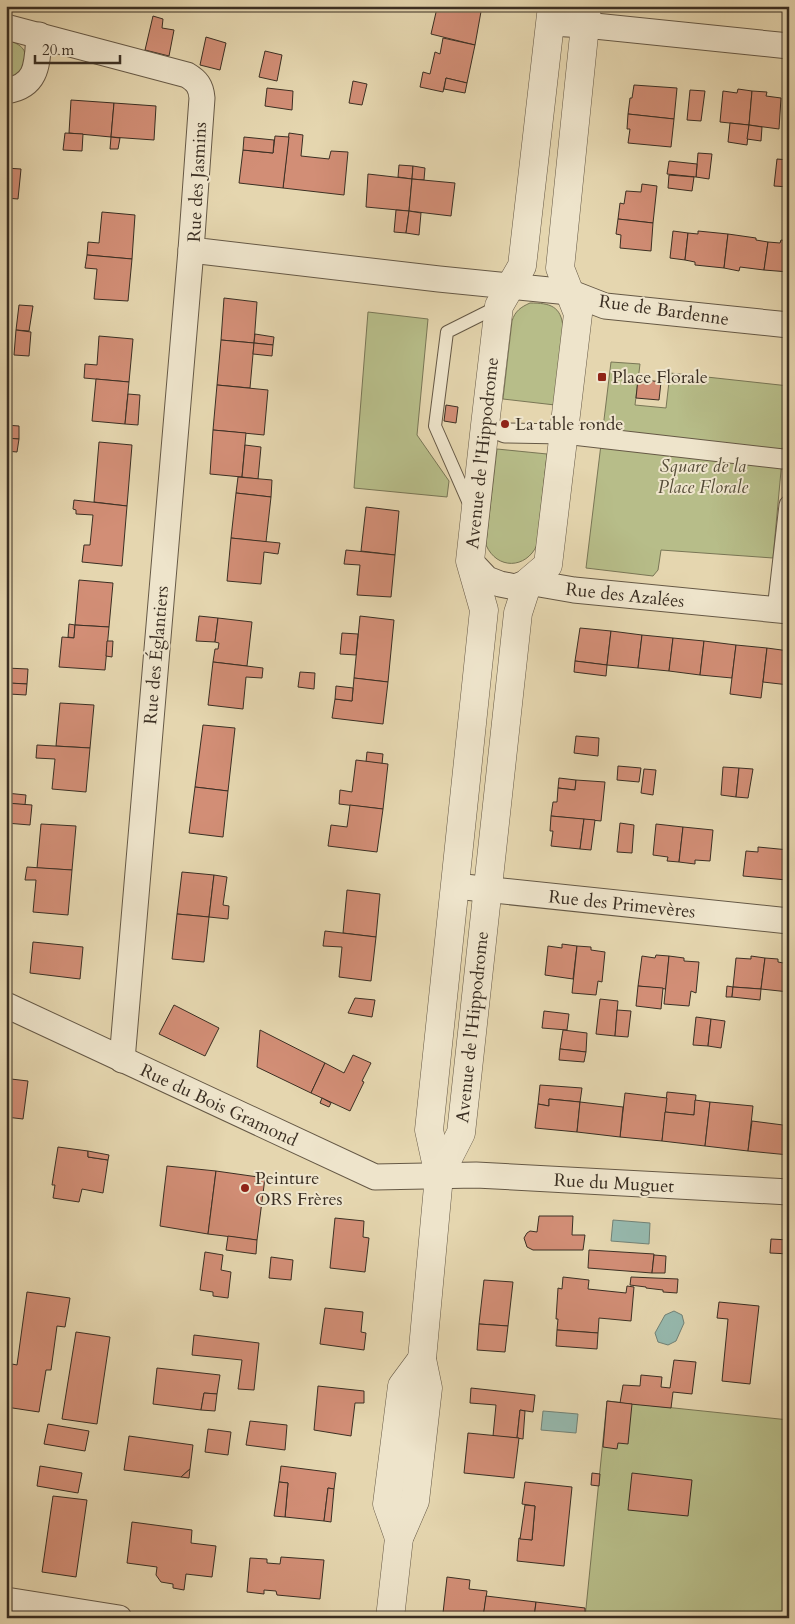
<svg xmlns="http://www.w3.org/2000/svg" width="795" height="1624" viewBox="0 0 795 1624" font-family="Cardo,serif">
  <rect width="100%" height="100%" fill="#e5d6af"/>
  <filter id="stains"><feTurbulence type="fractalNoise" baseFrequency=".004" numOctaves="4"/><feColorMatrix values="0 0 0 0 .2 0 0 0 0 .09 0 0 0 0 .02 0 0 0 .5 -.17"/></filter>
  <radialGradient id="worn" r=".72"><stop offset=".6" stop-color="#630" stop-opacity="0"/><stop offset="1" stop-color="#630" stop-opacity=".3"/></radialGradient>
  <g fill="#b7bd89" stroke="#797656">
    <path d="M6 39C27 47 27 51 24 72L6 84Z"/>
    <path d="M530 303C550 303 561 306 563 327L555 405 503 399 512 321C515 311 521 307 530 303Z"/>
    <path d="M368 312 428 319 417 435 449 481 447 497 354 488Z"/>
    <path d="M611 362 640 364 635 405 666 408 670 373 789 386V434H786L783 449 773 558 661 550 658 570 653 576 586 568Z"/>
    <path d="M497 449 547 454 537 545C526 569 497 570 486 545Z"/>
    <path d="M607 1401 789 1420V1618H585Z"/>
  </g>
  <g fill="#96b9ae" stroke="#728276">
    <path d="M613 1220 650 1223 649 1244 611 1241Z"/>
    <path d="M674 1311 682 1315 684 1323 676 1341 668 1345 658 1342 655 1333 665 1315Z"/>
    <path d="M543 1411 578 1414 576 1433 541 1430Z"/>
  </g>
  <g fill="#d28e76" stroke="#3b2f23">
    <path d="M445 6H482L475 45 431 34 437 8 444 10Z"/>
    <path d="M153 16 163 19 162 28 174 30 169 56 145 50Z"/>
    <path d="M206 37 226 43 220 70 200 65Z"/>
    <path d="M443 38 475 45 467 83 446 78 443 92 420 87 423 72 430 74 435 52 440 54Z"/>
    <path d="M265 51 282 55 277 81 259 77Z"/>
    <path d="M446 78 467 83 465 93 444 89Z"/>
    <path d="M353 81 367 84 362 105 349 103Z"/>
    <path d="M634 85 677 88 674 119 628 114 630 98H632Z"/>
    <path d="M267 88 293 91 292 110 265 106Z"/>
    <path d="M738 89 752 91 749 125 720 122 723 91 737 93Z"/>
    <path d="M690 90 705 91 701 121 687 120Z"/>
    <path d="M752 91 767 92 766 96 781 98 779 129 749 125Z"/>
    <path d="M71 100 114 103 111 137 69 133Z"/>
    <path d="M114 103 156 106 154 140 111 137Z"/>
    <path d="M628 114 674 119 671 147 628 143 630 129H627Z"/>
    <path d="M730 123 749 125 747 145 728 142Z"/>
    <path d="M749 125 762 127 761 141 747 139Z"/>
    <path d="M65 133 83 134 82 151 63 150Z"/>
    <path d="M289 133 303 135 301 156 329 159 331 151 348 152 344 195 283 188Z"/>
    <path d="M275 136 289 137 283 188 239 183 243 150 273 153Z"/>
    <path d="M111 137 120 138 118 149H110Z"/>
    <path d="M244 137 274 140 273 153 243 150Z"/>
    <path d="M698 153 712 154 709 179 696 177Z"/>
    <path d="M777 159 789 160V187L774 186Z"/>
    <path d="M669 161 697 164 696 177 667 174Z"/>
    <path d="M399 165 413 166 412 179 398 177Z"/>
    <path d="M413 166 425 168 424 180 412 179Z"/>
    <path d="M6 168 21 169 18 199 6 198Z"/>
    <path d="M368 174 412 179 409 211 366 207Z"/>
    <path d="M669 175 694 177 692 191 668 188Z"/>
    <path d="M412 179 455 183 451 216 409 211Z"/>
    <path d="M642 184 657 186 653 223 618 219 620 203 624 204 626 191 641 192Z"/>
    <path d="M396 210 409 211 406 233 394 232Z"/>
    <path d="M409 211 421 213 419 235 406 233Z"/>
    <path d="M102 212 135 215 132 259 87 255 88 242 99 243Z"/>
    <path d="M618 219 653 223 651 251 620 248 621 235 616 234Z"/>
    <path d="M673 231 688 233 685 260 670 258Z"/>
    <path d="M698 231 728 234 724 268 695 265V262L685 260 688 233 698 234Z"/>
    <path d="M728 234 756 238V240L768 242 764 270 740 267 739 271 724 268Z"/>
    <path d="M781 240 789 241V272L764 270 768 242 780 243Z"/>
    <path d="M87 255 132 259 128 301 94 299 97 269 85 268Z"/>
    <path d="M224 298 257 302 254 343 221 340Z"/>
    <path d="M19 305 33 306 29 331 16 330Z"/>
    <path d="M16 330 31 332 29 356 14 355Z"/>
    <path d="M255 334 274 337 273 345 254 343Z"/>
    <path d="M99 336 133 339 129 382 84 378 85 364 97 365Z"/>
    <path d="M221 340 254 343 250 388 217 385Z"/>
    <path d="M254 343 273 345 272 356 253 354Z"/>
    <path d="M96 379 129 382 125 424 92 421Z"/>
    <path d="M638 379 661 382 659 400 636 398Z"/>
    <path d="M217 385 268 390 264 435 213 430Z"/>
    <path d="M128 394 140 395 138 425 125 424Z"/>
    <path d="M446 405 458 407 456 423 444 421Z"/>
    <path d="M6 425 19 426V439L6 438Z"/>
    <path d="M213 430 246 433 242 477 210 474Z"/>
    <path d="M6 438 19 439 17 452 6 451Z"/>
    <path d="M99 442 132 445 127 506 94 502Z"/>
    <path d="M245 445 261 447 258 479 242 477Z"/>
    <path d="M238 477 272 480 271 497 236 493Z"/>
    <path d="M236 493 271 497 266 542 231 538Z"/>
    <path d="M74 500 127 506 122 566 82 562 84 545H90L93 515 76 514V510L73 509Z"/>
    <path d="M366 507 399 511 395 555 361 551Z"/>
    <path d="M231 538 280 543 278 554 264 552 261 584 227 581Z"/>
    <path d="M346 550 395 555 391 597 357 595 360 565 344 564Z"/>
    <path d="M79 580 113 583 109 627 75 625Z"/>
    <path d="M199 616 218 618 215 642 196 641Z"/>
    <path d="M360 616 394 620 388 682 354 678Z"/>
    <path d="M218 618 252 622 247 666 213 662 215 649H218L219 643 215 642Z"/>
    <path d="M69 624 75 625 74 638 68 637Z"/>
    <path d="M75 625 109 627 105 670 59 667 62 637 74 638Z"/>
    <path d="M580 628 611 631 607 665 575 661Z"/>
    <path d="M611 631 642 635 638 668 607 665Z"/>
    <path d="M342 633 358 634 356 655 340 654Z"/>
    <path d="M642 635 673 638 669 671 638 668Z"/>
    <path d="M673 638 704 641 700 675 669 671Z"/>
    <path d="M107 641H113L112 657 106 656Z"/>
    <path d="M704 641 736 645 732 678 700 675Z"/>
    <path d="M736 645 767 648 761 698 730 694Z"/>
    <path d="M767 648 789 651V685L763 682Z"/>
    <path d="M575 661 607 665 606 676 574 672Z"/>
    <path d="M213 662 263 668 262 678 246 677 243 709 208 705Z"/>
    <path d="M6 668 28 669 27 684 6 683Z"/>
    <path d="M300 672 315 673 314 689 298 687Z"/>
    <path d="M354 678 388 682 383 724 332 718 335 699 352 701Z"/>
    <path d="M10 683 27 684 26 695 9 694Z"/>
    <path d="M336 686 353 688 352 701 335 699Z"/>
    <path d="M60 703 94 705 90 748 56 746Z"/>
    <path d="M203 725 235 728 228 791 195 787Z"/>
    <path d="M576 736 599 738 598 756 574 753Z"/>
    <path d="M37 745 90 748 86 792 52 789 55 759 36 758Z"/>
    <path d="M367 752 383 754 382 764 366 762Z"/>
    <path d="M356 760 388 764 383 809 339 804 340 790 352 792Z"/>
    <path d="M618 766 641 768 639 782 617 780Z"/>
    <path d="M723 767 739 768 736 797 721 795Z"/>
    <path d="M739 768 753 769 748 798 736 797Z"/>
    <path d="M644 769 656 770 653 795 641 793Z"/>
    <path d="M559 778 576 780 575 790 558 788Z"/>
    <path d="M576 780 605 782 601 821 551 816 553 802H557L558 788 575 790Z"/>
    <path d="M195 787 228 791 223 837 189 833Z"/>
    <path d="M6 793 26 795 25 805 6 803Z"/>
    <path d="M6 803 32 805 30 825 6 823Z"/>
    <path d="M350 805 383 809 377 852 328 846 331 825 347 827Z"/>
    <path d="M551 816 584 819 580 849 551 846 553 831H550Z"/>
    <path d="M584 819 595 820 591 850 580 849Z"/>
    <path d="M620 823 634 825 632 853 617 852Z"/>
    <path d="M41 824 76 826 72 870 37 868Z"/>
    <path d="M656 824 683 827 679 862 667 861 668 857 653 855Z"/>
    <path d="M683 827 713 830 710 861 695 860V864L679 862Z"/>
    <path d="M758 847 789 850 787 880 743 876 746 851 758 852Z"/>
    <path d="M27 867 72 870 68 915 33 912 36 880H25Z"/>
    <path d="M182 872 214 875 209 917 177 914Z"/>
    <path d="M214 875 227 877 223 905 229 906 228 919 209 917Z"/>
    <path d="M347 890 380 894 376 937 343 933Z"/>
    <path d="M177 914 209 917 204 962 172 959Z"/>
    <path d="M325 931 376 937 371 981 339 977 342 947 323 946Z"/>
    <path d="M33 942 83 947 80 979 30 973Z"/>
    <path d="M562 944 577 946 573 979 545 975 548 946 562 948Z"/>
    <path d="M577 946 591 947V950L605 952 602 982 598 981 596 995 572 993Z"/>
    <path d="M656 955 669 956 666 989 638 986 642 956 655 958Z"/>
    <path d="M669 956 684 958V961L699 962 696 993 691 991 689 1006 664 1004Z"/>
    <path d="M751 956 765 958 761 989 733 987 736 958 751 959Z"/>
    <path d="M765 958 778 959V962L789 964V992L761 989Z"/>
    <path d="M638 986 663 988 661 1009 636 1006Z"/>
    <path d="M727 986 733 987 732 997H726Z"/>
    <path d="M733 987 761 989 760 1000 732 997Z"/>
    <path d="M355 998 375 1000 372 1017 348 1013Z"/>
    <path d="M600 999 618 1001 615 1036 596 1034Z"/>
    <path d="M174 1005 219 1028 205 1056 159 1034Z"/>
    <path d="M617 1010 631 1011 628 1037 615 1036Z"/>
    <path d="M544 1011 569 1014 567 1030 542 1028Z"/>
    <path d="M696 1017 711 1019 708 1046 693 1045Z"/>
    <path d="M711 1019 725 1021 721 1048 708 1046Z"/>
    <path d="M260 1030 325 1063 311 1093 257 1067Z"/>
    <path d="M563 1030 587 1033 586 1052 560 1049Z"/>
    <path d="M560 1049 586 1052 584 1062 559 1060Z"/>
    <path d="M353 1055 371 1063 362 1081 364 1082 350 1111 311 1093 325 1063 344 1073Z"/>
    <path d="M11 1079 28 1081 23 1119 6 1117V1086H10Z"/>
    <path d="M540 1085 582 1088 580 1102 549 1099V1106L538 1104Z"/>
    <path d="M667 1092 696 1095 694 1115 665 1112Z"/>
    <path d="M625 1093 667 1098 662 1141 620 1137Z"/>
    <path d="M322 1098 331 1103 329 1107 320 1103Z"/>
    <path d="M549 1099 580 1102 577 1132 535 1128 538 1104 549 1106Z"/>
    <path d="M695 1100 710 1102 705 1146 662 1141 665 1112 694 1115Z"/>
    <path d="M580 1102 623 1107 620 1137 577 1132Z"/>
    <path d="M710 1102 753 1106 748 1151 705 1146Z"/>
    <path d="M752 1121 783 1125V1130L789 1131V1155L748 1151Z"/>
    <path d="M58 1147 88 1151V1157L108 1160 103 1193 82 1189 79 1202 53 1198 55 1185H52Z"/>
    <path d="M88 1151 109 1155 108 1160 88 1157Z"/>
    <path d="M167 1166 216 1171 208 1234 160 1226Z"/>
    <path d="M216 1171 265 1178 257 1240 208 1234Z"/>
    <path d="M6 1212 11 1213 6 1255Z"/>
    <path d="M539 1216H573L572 1235H585L583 1250H533L527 1247 524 1238 527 1233 530 1231 537 1232Z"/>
    <path d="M335 1218 364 1221 363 1237 369 1238 365 1272 330 1268Z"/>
    <path d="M228 1236 257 1240 256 1254 226 1250Z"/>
    <path d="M771 1239 789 1240V1254L770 1253Z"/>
    <path d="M589 1250 654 1254 652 1273 588 1268Z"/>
    <path d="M205 1252 223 1255 221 1270 231 1272 228 1298 213 1296V1292L200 1290Z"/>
    <path d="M654 1255 666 1256 665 1273H652Z"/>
    <path d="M271 1257 293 1260 291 1280 269 1278Z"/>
    <path d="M563 1277 589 1280 588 1289 626 1293 627 1286 634 1287 631 1321 599 1318 598 1333 557 1330 558 1319H556L558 1288 562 1289Z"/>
    <path d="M631 1277 678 1279 677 1293 663 1292V1290L646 1288V1287L630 1285Z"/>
    <path d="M484 1280 513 1282 508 1326 479 1324Z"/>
    <path d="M27 1292 70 1298 65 1327 57 1326 51 1370H46L39 1412 6 1407 12 1364 17 1365Z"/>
    <path d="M719 1302 759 1306 750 1384 722 1381 728 1319 717 1318Z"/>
    <path d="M325 1308 363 1312 361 1332 366 1333 364 1350 320 1344Z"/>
    <path d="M479 1324 508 1326 505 1352 477 1350Z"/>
    <path d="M557 1330 598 1333 597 1349 556 1346Z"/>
    <path d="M76 1332 110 1337 97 1424 62 1419Z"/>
    <path d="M194 1335 259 1343 254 1390 238 1389 242 1360 192 1355Z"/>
    <path d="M674 1360 696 1362 692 1394 673 1392 671 1408 620 1403 623 1385 640 1386 641 1375 662 1377 661 1387 670 1388Z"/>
    <path d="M157 1368 220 1375 217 1394 204 1393 201 1410 153 1404Z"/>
    <path d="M318 1386 364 1391V1403H355L351 1436 314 1430Z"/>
    <path d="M471 1388 535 1395 533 1412 520 1410 517 1438 493 1436 496 1405 470 1403Z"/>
    <path d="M204 1393 217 1394 215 1411 201 1410Z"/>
    <path d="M607 1401 632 1404 628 1444 618 1443 617 1449 603 1447Z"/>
    <path d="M520 1410 525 1411 523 1439 517 1438Z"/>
    <path d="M6 1415 9 1416 6 1433Z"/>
    <path d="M250 1421 287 1425 285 1450 246 1445Z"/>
    <path d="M48 1424 89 1431 85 1451 44 1444Z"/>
    <path d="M208 1429 231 1432 228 1455 205 1452Z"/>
    <path d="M468 1433 519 1438 514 1478 464 1473Z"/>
    <path d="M129 1436 193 1445 190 1469 181 1477 124 1470Z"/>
    <path d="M40 1466 82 1473 78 1493 37 1486Z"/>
    <path d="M281 1466 336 1473 334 1489 328 1488 324 1521 285 1517 288 1483 279 1482Z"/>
    <path d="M190 1469 189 1478 181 1477Z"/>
    <path d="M592 1473 600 1474 599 1486 591 1485Z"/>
    <path d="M632 1473 692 1480 688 1516 628 1510Z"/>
    <path d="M279 1482 288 1483 285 1517 274 1516Z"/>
    <path d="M525 1482 572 1487 564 1566 517 1561 519 1538 532 1540 535 1506 522 1504Z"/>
    <path d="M328 1488 334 1489 331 1522 324 1521Z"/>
    <path d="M53 1496 87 1500 76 1577 42 1572Z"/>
    <path d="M525 1505 535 1506 532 1540 520 1539Z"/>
    <path d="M132 1522 192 1530 191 1543 216 1546 212 1577 186 1574 184 1590 173 1588V1584L161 1582 156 1575 157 1567 127 1563Z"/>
    <path d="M281 1557 324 1560 320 1599 277 1595 276 1591 264 1590V1594L247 1592 250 1558 267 1559V1563L280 1564Z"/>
    <path d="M447 1577 470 1580 469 1589 487 1591 483 1618H447L443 1613Z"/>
    <path d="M486 1596 536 1602 534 1618H483Z"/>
    <path d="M536 1602 585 1608V1618H534Z"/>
  </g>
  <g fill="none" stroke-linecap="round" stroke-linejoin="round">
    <g stroke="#665946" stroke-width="14">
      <path id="service" d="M471 508 435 426 447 332 499 306"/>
    </g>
    <g stroke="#665946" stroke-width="21">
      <g id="pedestrian">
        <path d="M485 425 505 433 564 434 783 459"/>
        <path d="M777 610 789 505"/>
      </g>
    </g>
    <g stroke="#665946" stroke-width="27">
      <g id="minor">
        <path d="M550 23 585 25 789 46"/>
        <path d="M6 27 187 75C197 81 201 86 202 98L191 250 439 279 569 292 605 306 789 325"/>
        <path d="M6 91C39 86 37 62 39 35"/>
        <path d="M470 561 487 579 500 584 515 587 528 582 574 590 789 611"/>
        <path d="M455 886 789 921"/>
        <path d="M6 1005 375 1177 476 1175 789 1192"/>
        <path d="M122 1060 191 250"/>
        <path d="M6 1600 119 1618"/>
      </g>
    </g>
    <g stroke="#665946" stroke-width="29">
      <g id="tertiary">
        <path d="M439 1176 461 1133 518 613 528 582 548 565 578 314 560 268 587 6"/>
        <path d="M399 1538 387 1504 402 1386 422 1359"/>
        <path d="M390 1618 399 1538 415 1501 428 1388 422 1359 439 1176 429 1130 484 610 470 561 485 425 499 306 522 266 552 6"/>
      </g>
    </g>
    <use href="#service" stroke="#eee4cb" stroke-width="12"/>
    <use href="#pedestrian" stroke="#eee4cb" stroke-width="19"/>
    <use href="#minor" stroke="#eee4cb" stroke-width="25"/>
    <use href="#tertiary" stroke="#eee4cb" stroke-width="28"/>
  </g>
  <g fill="#8f2418" stroke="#eee4cb" stroke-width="2">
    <rect x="597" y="372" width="10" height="10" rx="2.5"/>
    <circle cx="505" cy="424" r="5"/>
    <circle cx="245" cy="1188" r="5"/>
  </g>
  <g text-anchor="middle" stroke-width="4" stroke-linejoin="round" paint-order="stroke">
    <g font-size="18" fill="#3b2f23" stroke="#eee4cb">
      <text transform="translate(197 182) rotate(-87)" y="6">Rue des Jasmins</text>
      <text transform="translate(664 310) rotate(8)" y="6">Rue de Bardenne</text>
      <text transform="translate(482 453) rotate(-84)" y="6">Avenue de l'Hippodrome</text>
      <text transform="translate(625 595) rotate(6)" y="6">Rue des Azalées</text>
      <text transform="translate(156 655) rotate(-85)" y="6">Rue des Églantiers</text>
      <text transform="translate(622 904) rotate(6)" y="6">Rue des Primevères</text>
      <text transform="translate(472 1027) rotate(-84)" y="6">Avenue de l'Hippodrome</text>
      <text transform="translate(219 1105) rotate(25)" y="6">Rue du Bois Gramond</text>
      <text transform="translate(614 1183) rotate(3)" y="6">Rue du Muguet</text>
    </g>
    <g font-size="18" fill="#3b2f23" stroke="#eee4cb" text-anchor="start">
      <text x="612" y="383">Place Florale</text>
      <text x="515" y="430">La table ronde</text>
      <text x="255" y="1184">Peinture<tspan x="255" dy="21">ORS Frères</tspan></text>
    </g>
    <g font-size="18" font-style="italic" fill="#544b37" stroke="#eee4cb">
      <text x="703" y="472">Square de la<tspan x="703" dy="21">Place Florale</tspan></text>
    </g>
  </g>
  <rect width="795" height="1624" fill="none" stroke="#e5d6af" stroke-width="25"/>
  <rect x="8" y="8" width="780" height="1609" fill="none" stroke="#3b2f23" stroke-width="2.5"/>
  <rect x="12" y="12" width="770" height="1599" fill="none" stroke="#3b2f23"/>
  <path d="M35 55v8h85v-8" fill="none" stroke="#3b2f23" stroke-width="2.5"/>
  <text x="42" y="55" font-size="15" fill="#3b2f23" stroke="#eee4cb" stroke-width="4" paint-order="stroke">20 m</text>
  <rect width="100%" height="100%" filter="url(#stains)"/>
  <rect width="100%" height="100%" fill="url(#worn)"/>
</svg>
